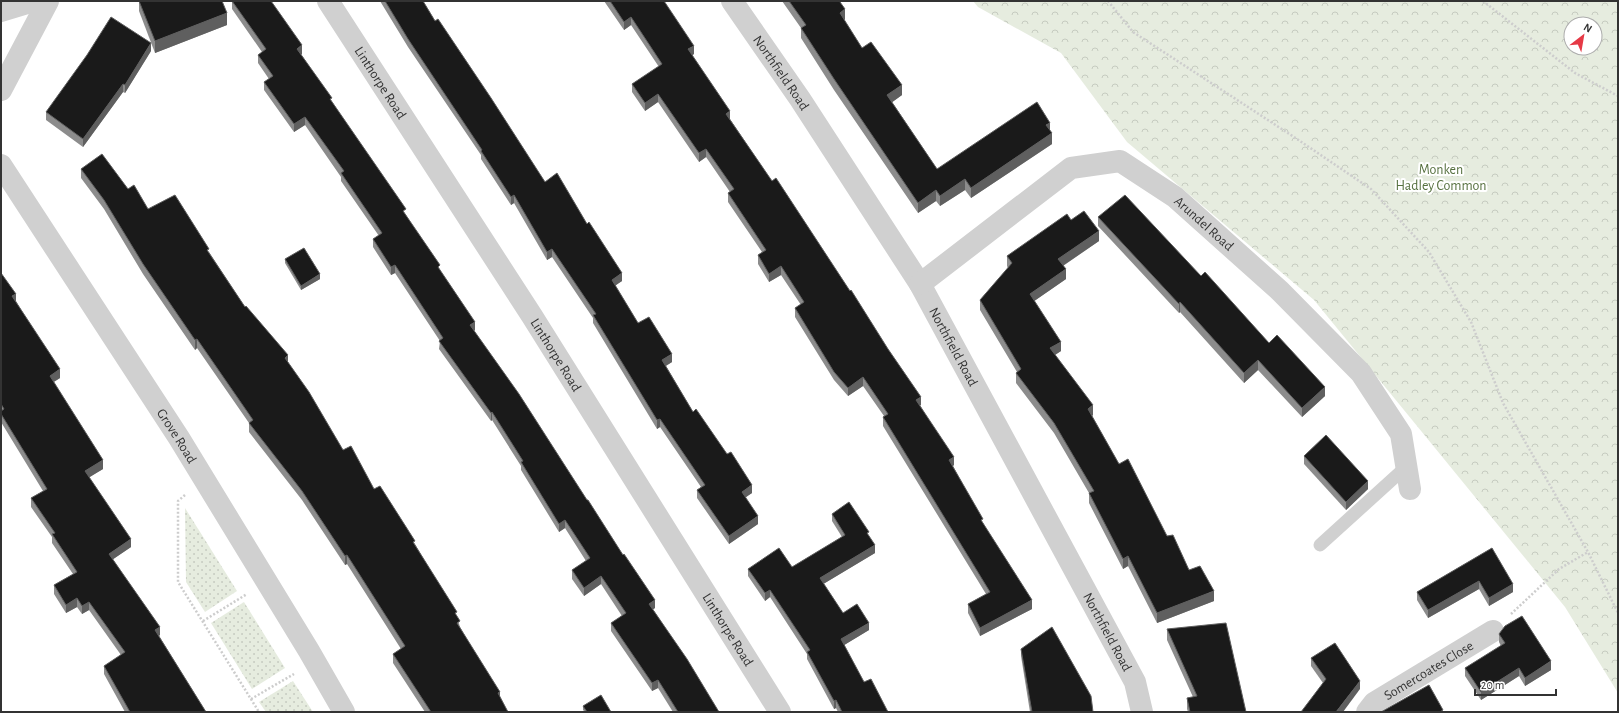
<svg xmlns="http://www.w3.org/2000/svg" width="1619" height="713" viewBox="0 0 1619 713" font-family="'Alegreya Sans',sans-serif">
  <defs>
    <pattern id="grass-dots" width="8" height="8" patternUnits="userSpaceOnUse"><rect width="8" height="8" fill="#e6ecdf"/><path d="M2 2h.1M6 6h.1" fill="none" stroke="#c6cbc0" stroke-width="1.8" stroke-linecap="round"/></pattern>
    <pattern id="forest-crowns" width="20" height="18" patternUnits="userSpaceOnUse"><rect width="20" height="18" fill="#e6ecdf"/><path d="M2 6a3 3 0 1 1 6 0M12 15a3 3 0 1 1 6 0" fill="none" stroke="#c6cbc0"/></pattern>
  </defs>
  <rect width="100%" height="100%" fill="#fff"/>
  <g fill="url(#grass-dots)">
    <path d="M185 508 237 591 205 612 186 582Z"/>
    <path d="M244 602 285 668 252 689 211 623Z"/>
    <path d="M293 681 313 712H266L259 702Z"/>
  </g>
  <path fill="url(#forest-crowns)" fill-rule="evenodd" d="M973 1H1618V693L1565 607 1314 300 1127 142 1061 53 978 7ZM1571 24H1595V48H1571Z"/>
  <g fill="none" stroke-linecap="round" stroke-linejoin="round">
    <g stroke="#cdcdcd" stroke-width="2.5" stroke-dasharray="2 2" stroke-linecap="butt">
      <path d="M1108 1 1133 32 1297 139 1371 189 1429 252 1471 322 1503 403 1588 552 1618 613"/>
      <path d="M1483 1 1575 73 1618 96"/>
      <path d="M185 495 178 501V582L259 712"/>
      <path d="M1511 614 1559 569 1588 552"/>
      <path d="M203 621 247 594"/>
      <path d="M251 699 294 674"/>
    </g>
    <path stroke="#d0d0d0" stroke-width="13" d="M1320 545 1406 467"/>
    <g stroke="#d0d0d0" stroke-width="22">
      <path id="s1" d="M328 1 532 316 780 712"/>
      <path id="s2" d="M732 1 800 99 920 284 1135 682 1142 712"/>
      <path d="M1 11 34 1"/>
      <path d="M1 90 48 1"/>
      <path id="s3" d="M1 165 179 438 309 651 344 712"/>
      <path id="s4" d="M920 284 1071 168 1120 161 1175 197 1280 291 1361 373 1401 434 1410 489"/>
      <path id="s5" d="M1367 712 1374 703 1493 631"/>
    </g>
  </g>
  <g fill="#8c8c8c">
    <path d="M139 1H222L227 25 155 53 139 11Z"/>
    <path d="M232 1 302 54H301L406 215 440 270 475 330 474 331 655 608 653 609 719 712H673L658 688 652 691 611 631V623L622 616 601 584 584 596 572 579V570L586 561 565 528 559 532 521 470V466L492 420 491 421 439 349 440 341 395 273 391 275 373 247V239L379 236 341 181V177L305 125 294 132 264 90V82L269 79 258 63V55L262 52 232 9Z"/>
    <path d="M380 1H423L435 21 545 182 587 224 622 281 615 285 638 323 672 362 666 366 693 412 752 493 745 497 758 524 729 544 697 498V490L701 487 660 427 657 429 593 323V318L552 257 547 260 514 203 511 205 481 159V155L408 47Z"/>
    <path d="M604 1H664L694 54 692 55 730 119 921 405H920L954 465 953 466 983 523 1032 609 980 636 968 613V604L986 594 883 426V417L884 416 863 386 848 396 834 380 795 317V308L801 305 781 275 769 282 758 264V255L762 252 728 202V193L730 192 706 157 699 162 658 102 645 111 632 92V84L659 67 631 25 624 30Z"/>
    <path d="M782 1H841V4L845 19 844 20 862 48 902 95 892 102 937 169 1050 131 1052 144 971 198 965 190 940 206 936 201 918 213 834 90 801 38V28Z"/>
    <path d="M151 51 125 93 123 92 83 147 46 120V112Z"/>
    <path d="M81 169 128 189 148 209 209 252 245 307 288 362 343 450 374 489 415 544 457 617 460 627 508 712H425L393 663V654L401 649 347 564 345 565 302 500 249 432V423L197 348 195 350 143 274 104 209 81 178Z"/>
    <path d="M1098 217 1201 276 1269 343 1325 396 1302 417 1258 370 1244 383 1180 312 1179 313 1098 226Z"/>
    <path d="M1071 220 1099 241 1063 266 1066 279 1034 301 1061 351 1055 355 1093 415 1092 416 1119 464 1189 570 1214 601 1157 623 1128 566 1123 569 1089 503V493L1054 433 1016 383V373L1017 372 980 310V300L1008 268 1007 266V256Z"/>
    <path d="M285 259 320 279 301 290 285 263Z"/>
    <path d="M1 273 16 301 60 378 54 382 103 469 89 477 131 547 113 559 160 635 159 636 206 712H125L104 674V666L121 655 89 610 82 614 77 607 66 613 54 594V585L73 574 52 543V537L31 507V498L43 491 1 422Z"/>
    <path d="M1304 456 1368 489 1346 510 1304 464Z"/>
    <path d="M832 514 869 537 875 553 823 584 843 613 869 630 844 645 864 682 888 712H838L836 708 834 709 807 659V654L770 597 765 601 748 576V569L792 567 842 537 832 521Z"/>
    <path d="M1492 548 1513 592 1489 606 1479 589 1428 618 1417 600V592Z"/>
    <path d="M1167 629 1246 712H1188L1187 709V698L1193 697 1167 640Z"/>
    <path d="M1499 634 1551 670 1525 686 1519 676 1481 700 1465 676V668L1501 646 1499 642Z"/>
    <path d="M1021 649 1093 712H1030L1021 656Z"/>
    <path d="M1311 658 1360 689 1323 683 1311 666Z"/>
    <path d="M583 706 611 712H585L583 710Z"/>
  </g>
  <g fill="#5f5f5f">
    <path d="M845 9V19L840 23V13Z"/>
    <path d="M227 13V25L155 53V41Z"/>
    <path d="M631 17V25L624 30V22Z"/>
    <path d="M151 43V51L125 93V85Z"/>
    <path d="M302 45V54L297 57V49Z"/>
    <path d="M694 46V54L688 58V49Z"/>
    <path d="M123 84V92L83 147V139Z"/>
    <path d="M902 85V95L887 106V95Z"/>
    <path d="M658 94V102L645 111V103Z"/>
    <path d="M730 111V119L726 122V114Z"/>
    <path d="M305 117V125L294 132V124Z"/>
    <path d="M1050 123V133L1046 125Z"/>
    <path d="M1052 133V144L971 198V188Z"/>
    <path d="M706 149V157L699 162V153Z"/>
    <path d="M965 179V190L940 206V196Z"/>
    <path d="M936 190V201L918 213V203Z"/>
    <path d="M514 195V203L511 205V197Z"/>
    <path d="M1099 231V241L1058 269V259Z"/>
    <path d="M552 249V257L547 260V252Z"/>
    <path d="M395 265V273L391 275V267Z"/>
    <path d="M781 266V275L769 282V274Z"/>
    <path d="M1066 269V279L1030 304V294Z"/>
    <path d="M622 273V281L612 288V280Z"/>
    <path d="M320 274V279L301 290V286Z"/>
    <path d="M16 294V302L12 296Z"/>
    <path d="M1180 302V312L1179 313V304Z"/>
    <path d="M475 322V330L470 333V325Z"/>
    <path d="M197 339V348L195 350V340Z"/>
    <path d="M1061 342V351L1050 358V348Z"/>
    <path d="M672 354V362L662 368V360Z"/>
    <path d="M288 355V364L285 358Z"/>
    <path d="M1258 360V370L1244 383V373Z"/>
    <path d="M60 369V378L50 384V376Z"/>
    <path d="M863 377V386L848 396V388Z"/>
    <path d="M1325 387V396L1302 417V408Z"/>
    <path d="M921 397V405L916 408V400Z"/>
    <path d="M1093 405V415L1088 419V409Z"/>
    <path d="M492 412V420L491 421V413Z"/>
    <path d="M660 419V427L657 429V420Z"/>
    <path d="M954 457V465L949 468V460Z"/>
    <path d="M103 460V469L85 480V471Z"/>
    <path d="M1368 481V489L1346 510V502Z"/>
    <path d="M752 485V493L742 500V492Z"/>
    <path d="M758 516V524L729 544V536Z"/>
    <path d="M565 520V528L559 532V524Z"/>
    <path d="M131 539V547L109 562V554Z"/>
    <path d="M875 545V553L820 586V578Z"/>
    <path d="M347 555V564L345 565V556Z"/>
    <path d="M1128 556V566L1123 569V559Z"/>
    <path d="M601 576V584L584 596V588Z"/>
    <path d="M1479 581V589L1428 618V610Z"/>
    <path d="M1513 584V592L1489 606V598Z"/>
    <path d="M770 590V597L765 601V593Z"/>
    <path d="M1214 591V601L1157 623V613Z"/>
    <path d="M77 598V607L66 613V605Z"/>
    <path d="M655 600V608L649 612V604Z"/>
    <path d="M1032 600V609L980 636V628Z"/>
    <path d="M89 602V610L82 614V606Z"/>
    <path d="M869 623V630L841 647V639Z"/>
    <path d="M160 627V635L155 638V630Z"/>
    <path d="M1551 661V670L1525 686V678Z"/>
    <path d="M1519 668V676L1481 700V692Z"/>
    <path d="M658 680V688L652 691V683Z"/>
    <path d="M1360 681V689L1343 712H1336Z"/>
    <path d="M500 692V701L498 693Z"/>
    <path d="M836 700V708L834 709V701Z"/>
  </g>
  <g fill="#1a1a1a" stroke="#5f5f5f">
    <path d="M139 1H222L227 13 155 41Z"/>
    <path d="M232 1H271L302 45 297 49 332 98 330 99 406 209 403 211 440 265 438 267 475 322 470 325 519 394 587 500H588L623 555 624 554 655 600 649 604 687 659 719 712H678L658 680 652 683 611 623 626 613 601 576 584 588 572 570 590 558 565 520 559 524 521 462 523 461 492 412 491 413 439 341 443 338 395 265 391 267 373 239 382 233 341 173 344 171 305 117 294 124 264 82 273 76 258 55 266 49Z"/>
    <path d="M385 1H423L435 21 438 19 491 98 545 182 557 173 587 224 589 222 622 273 612 280 638 323 649 317 672 354 662 360 693 412 696 409 727 454 731 452 752 485 742 492 758 516 729 536 697 490 705 485 660 419 657 420 593 315 596 314 552 249 547 252 514 195 511 197 481 151 482 150 408 39Z"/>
    <path d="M610 1H664L694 46 688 49 730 111 726 114 772 181 776 178 850 291 851 290 888 349 921 397 916 400 954 457 949 460 983 519 981 520 1032 600 980 628 968 604 990 592 883 417 888 414 863 377 848 388 834 372 795 308 804 302 781 266 769 274 758 255 766 250 728 193 734 189 706 149 699 153 658 94 645 103 632 84 662 64 631 17 624 22Z"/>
    <path d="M789 1H841L840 2 845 9 840 13 862 48 871 42 902 85 887 95 937 169 1037 102 1050 123 1046 125 1052 133 971 188 965 179 940 196 936 190 918 203 834 79 801 28 806 25Z"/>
    <path d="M111 17 151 43 125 85 123 84 83 139 46 112 87 55Z"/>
    <path d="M102 154 128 189 134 185 148 209 175 195 209 249 207 250 245 307 246 306 288 355 285 358 309 392 343 450 351 446 374 489 380 486 415 541 413 542 457 612 455 613 460 621 457 623 500 692 498 693 508 712H431L393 654 405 646 347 555 345 556 302 491 249 423 253 420 197 339 195 340 143 264 104 200 81 169Z"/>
    <path d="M1125 195 1201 276 1205 272 1269 343 1277 335 1325 387 1302 408 1258 360 1244 373 1180 302 1179 304 1098 217Z"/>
    <path d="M1084 211 1099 231 1058 259 1066 269 1030 294 1061 342 1050 348 1093 405 1088 409 1119 464 1128 459 1167 536 1173 535 1189 570 1200 566 1214 591 1157 613 1128 556 1123 559 1089 493 1094 491 1054 423 1016 373 1021 369 980 300 1012 263 1007 256 1067 214 1071 220Z"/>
    <path d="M304 248 320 274 301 286 285 259Z"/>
    <path d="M1 273 16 294 12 296 60 369 50 376 103 460 85 471 131 539 109 554 160 627 155 630 206 712H130L104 666 125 652 89 602 82 606 77 598 66 605 54 585 77 572 52 534 55 533 31 498 47 489 1 414V411L4 409 1 404Z"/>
    <path d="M1326 435 1368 481 1346 502 1304 456Z"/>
    <path d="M849 502 869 532 867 533 875 545 820 578 843 613 857 604 869 623 841 639 864 682 871 679 888 712H842L836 700 834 701 807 652 810 650 770 590 765 593 748 569 779 548 792 567 845 535 832 514Z"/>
    <path d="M1492 548 1513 584 1489 598 1479 581 1428 610 1417 592Z"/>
    <path d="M1522 616 1551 661 1525 678 1519 668 1481 692 1465 668 1505 643 1499 634 1505 626Z"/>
    <path d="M1226 623 1246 712H1190L1187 698 1197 696 1167 629Z"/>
    <path d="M1052 627 1091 696 1093 712H1032L1021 649Z"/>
    <path d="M1335 643 1360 681 1336 712H1301L1326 679 1311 658Z"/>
    <path d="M1429 685 1443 710 1440 712H1381Z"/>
    <path d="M601 695 611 712H587L583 706Z"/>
  </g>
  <g text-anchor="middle" stroke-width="4" stroke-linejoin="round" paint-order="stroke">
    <g font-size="14" fill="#333" stroke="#fff">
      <text dy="5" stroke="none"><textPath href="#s2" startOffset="87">Northfield Road</textPath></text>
      <text dy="5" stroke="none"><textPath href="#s1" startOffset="97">Linthorpe Road</textPath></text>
      <text dy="5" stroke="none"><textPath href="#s4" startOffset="345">Arundel Road</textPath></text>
      <text dy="5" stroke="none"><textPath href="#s2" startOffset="411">Northfield Road</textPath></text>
      <text dy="5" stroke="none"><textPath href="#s1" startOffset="421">Linthorpe Road</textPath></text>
      <text dy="5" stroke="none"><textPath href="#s3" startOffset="323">Grove Road</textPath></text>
      <text dy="5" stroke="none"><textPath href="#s1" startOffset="745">Linthorpe Road</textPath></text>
      <text dy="5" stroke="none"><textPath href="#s2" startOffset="735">Northfield Road</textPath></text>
      <text dy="5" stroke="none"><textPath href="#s5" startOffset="75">Somercoates Close</textPath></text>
    </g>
    <g font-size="14" fill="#56703f" stroke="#fff">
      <text x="1441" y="174">Monken<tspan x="1441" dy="16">Hadley Common</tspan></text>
    </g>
  </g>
  <rect width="1619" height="713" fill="none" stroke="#333333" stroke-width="4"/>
  <g transform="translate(1583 36) rotate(31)"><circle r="19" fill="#ffffff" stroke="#adadad"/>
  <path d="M0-3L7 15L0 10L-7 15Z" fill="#e63946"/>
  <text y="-6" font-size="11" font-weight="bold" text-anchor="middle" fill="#333333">N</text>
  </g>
  <path d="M1475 689v6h81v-6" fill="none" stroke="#333333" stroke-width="2"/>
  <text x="1481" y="689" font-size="12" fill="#333333" stroke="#ffffff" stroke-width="3" paint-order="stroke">20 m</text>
</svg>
